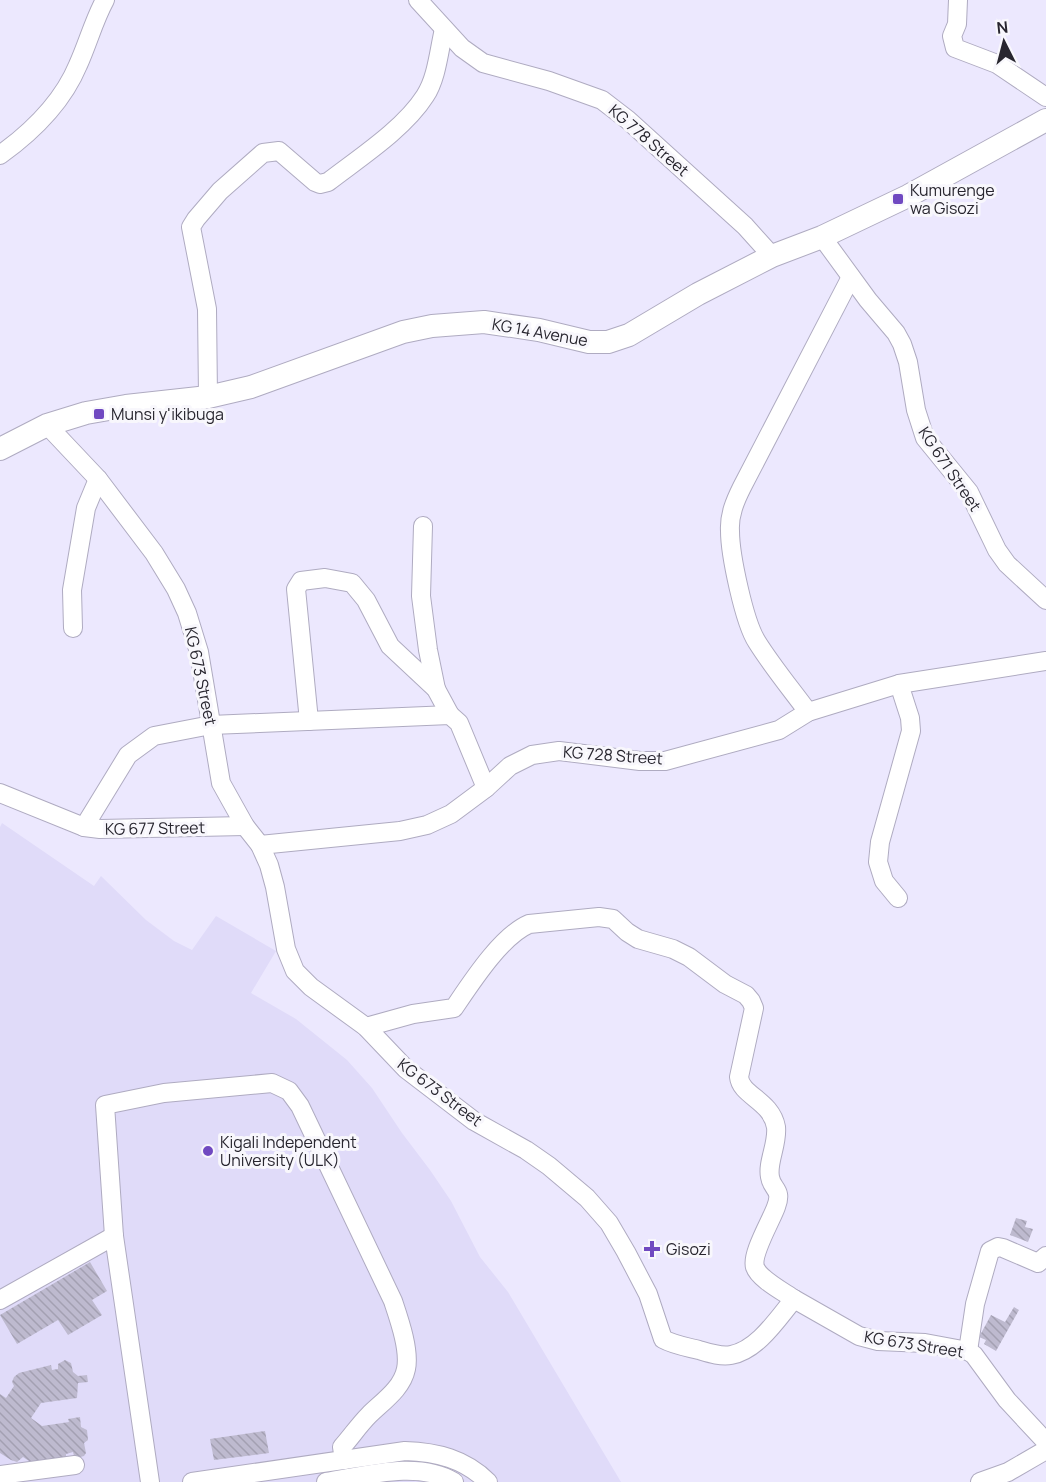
<svg xmlns="http://www.w3.org/2000/svg" width="1046" height="1482" viewBox="0 0 1046 1482" font-family="Manrope,sans-serif">
  <defs>
    <pattern id="building-back-hatch" width="6" height="6" patternUnits="userSpaceOnUse" patternTransform="scale(1.5)"><rect width="6" height="6" fill="#bebacf"/><path d="M-1 5l2 2M0 0l6 6M5-1l2 2" fill="none" stroke="#a3a0b2"/></pattern>
  </defs>
  <rect width="100%" height="100%" fill="#ece8fe"/>
  <path fill="#e0dbf9" d="M2 823 94 886 101 876 146 920 174 941 192 950 216 916 276 951 251 993 296 1019 347 1060 372 1088 402 1133 430 1170 451 1201 480 1257 508 1292 621 1482H0V827Z"/>
  <g fill="url(#building-back-hatch)">
    <path d="M1016 1218 1027 1221 1025 1227 1033 1229 1028 1242 1010 1235Z"/>
    <path d="M90 1262 107 1291 92 1300 102 1315 68 1335 58 1320 17 1344 0 1315Z"/>
    <path d="M1014 1307 1019 1310 996 1351 984 1344 986 1340 979 1337 991 1315 1005 1322Z"/>
    <path d="M65 1360 71 1363 73 1372 78 1376 87 1375 88 1382 78 1383 77 1398 41 1403 31 1418 42 1426 69 1422 68 1419 80 1417 81 1427 87 1430 88 1440 84 1443 86 1453 84 1456 77 1458 74 1456 73 1452 66 1454V1457L32 1463 23 1457 17 1462 11 1460 0 1453V1394L6 1398 14 1386 12 1382 14 1377 19 1373 51 1365 52 1370 58 1369V1364Z"/>
    <path d="M265 1431 269 1453 214 1460 210 1439Z"/>
  </g>
  <g fill="none" stroke-linecap="round" stroke-linejoin="round">
    <g stroke="#afabc1" stroke-width="20">
      <g id="minor">
        <path d="M418 0 462 48 483 63 549 81 602 100 628 120 745 226 772 256"/>
        <path d="M958 0 957 24 952 36 955 48 997 64 1046 97"/>
        <path d="M0 155C32 132 63 101 78 65 88 43 94 20 105 0"/>
        <path d="M822 237 868 300 896 333 902 344 908 362 916 410 925 438 969 492 997 550 1007 564 1046 600"/>
        <path d="M208 397 207 309 191 227 196 219 220 191 263 153 279 151 315 182 320 184 328 182C359 158 404 129 425 96 437 78 439 50 444 29"/>
        <path d="M47 425 98 479 154 553 176 589 187 613 199 652 221 783 245 826 260 845 269 865 275 887 286 949 295 971 311 987 366 1027 406 1069 474 1121 526 1150 549 1166 587 1198 609 1223 626 1252 648 1294 663 1339C674 1345 687 1347 699 1350 709 1353 721 1357 731 1355 758 1350 778 1318 794 1299L859 1336 878 1341 925 1343 968 1351 974 1355 1007 1400 1046 1442"/>
        <path d="M423 526 421 596 428 650 436 689"/>
        <path d="M73 628 72 590 86 508 98 479"/>
        <path d="M808 712C791 689 772 666 757 642 744 622 730 554 730 531 729 515 735 501 742 487L851 277"/>
        <path d="M309 721 296 589 301 581 325 578 352 583 366 600 390 646 436 689 450 715"/>
        <path d="M0 793 84 827 100 829 245 826"/>
        <path d="M84 827 128 755 154 736 211 725 450 715 459 723 486 788"/>
        <path d="M260 845 400 831 427 825 451 814 486 788 510 766 532 755 559 751 640 761H665L779 730 808 712 899 684 1046 661"/>
        <path d="M898 898 884 881 878 862 880 842 911 731 910 718 899 684"/>
        <path d="M366 1027 413 1014 454 1008C471 983 501 936 529 924L599 917 613 919 627 932 638 939 673 949 689 957 725 984 746 995 751 1001 754 1008 739 1077C741 1096 771 1100 776 1127 778 1144 767 1162 770 1177 772 1190 783 1189 776 1207 771 1221 751 1254 755 1267 759 1279 784 1292 794 1299"/>
        <path d="M0 1300 114 1236"/>
        <path d="M968 1351 975 1304 990 1251 998 1247 1003 1248 1038 1263 1046 1256"/>
        <path d="M0 1475 75 1465"/>
        <path d="M150 1482 114 1236 105 1105 164 1093 272 1083 289 1091 300 1106 393 1301C399 1319 410 1350 406 1369 402 1389 382 1402 369 1415 359 1425 351 1437 342 1447L344 1460"/>
        <path d="M192 1482 405 1451C437 1452 465 1459 488 1482"/>
        <path d="M326 1482C365 1476 418 1460 454 1482"/>
        <path d="M980 1482 1008 1472 1046 1450"/>
      </g>
    </g>
    <g stroke="#afabc1" stroke-width="24">
      <path id="major" d="M0 449 47 425 86 413 126 406 208 397 251 387 403 332 432 326 484 322 539 330 589 342H608L629 335 698 294 772 256 822 237 908 196 1046 120"/>
    </g>
    <use href="#minor" stroke="#fff" stroke-width="18"/>
    <use href="#major" stroke="#fff" stroke-width="22"/>
  </g>
  <g fill="#7049c1" stroke="#f8f7fc" stroke-width="2">
    <rect x="892" y="193" width="12" height="12" rx="3"/>
    <rect x="93" y="408" width="12" height="12" rx="3"/>
    <circle cx="208" cy="1151" r="6"/>
    <path d="M649 1240h6v6h6v6h-6v6h-6v-6h-6v-6h6z"/>
  </g>
  <g text-anchor="middle" stroke-width="6" stroke-linejoin="round" paint-order="stroke">
    <g font-size="16" fill="#28262f" stroke="#f8f7fc">
      <text transform="translate(649 140) rotate(41)" y="6">KG 778 Street</text>
      <text transform="translate(540 332) rotate(10)" y="6">KG 14 Avenue</text>
      <text transform="translate(950 469) rotate(56)" y="6">KG 671 Street</text>
      <text transform="translate(201 676) rotate(78)" y="6">KG 673 Street</text>
      <text transform="translate(613 755) rotate(4)" y="6">KG 728 Street</text>
      <text transform="translate(155 828) rotate(-1)" y="6">KG 677 Street</text>
      <text transform="translate(440 1092) rotate(37)" y="6">KG 673 Street</text>
      <text transform="translate(914 1344) rotate(9)" y="6">KG 673 Street</text>
    </g>
    <g font-size="16" fill="#28262f" stroke="#f8f7fc" text-anchor="start">
      <text x="910" y="196">Kumurenge<tspan x="910" dy="18">wa Gisozi</tspan></text>
      <text x="111" y="420">Munsi y'ikibuga</text>
      <text x="220" y="1148">Kigali Independent<tspan x="220" dy="18">University (ULK)</tspan></text>
      <text x="666" y="1255">Gisozi</text>
    </g>
  </g>
  <g transform="translate(1004 42) rotate(354)" stroke="#f8f7fc" stroke-width="4.5" paint-order="stroke">
  <path d="M0-4.5L10 22L0 15L-10 22Z" fill="#28262f"/>
  <text y="-9" font-size="16" font-weight="bold" text-anchor="middle" fill="#28262f">N</text>
  </g>
</svg>
